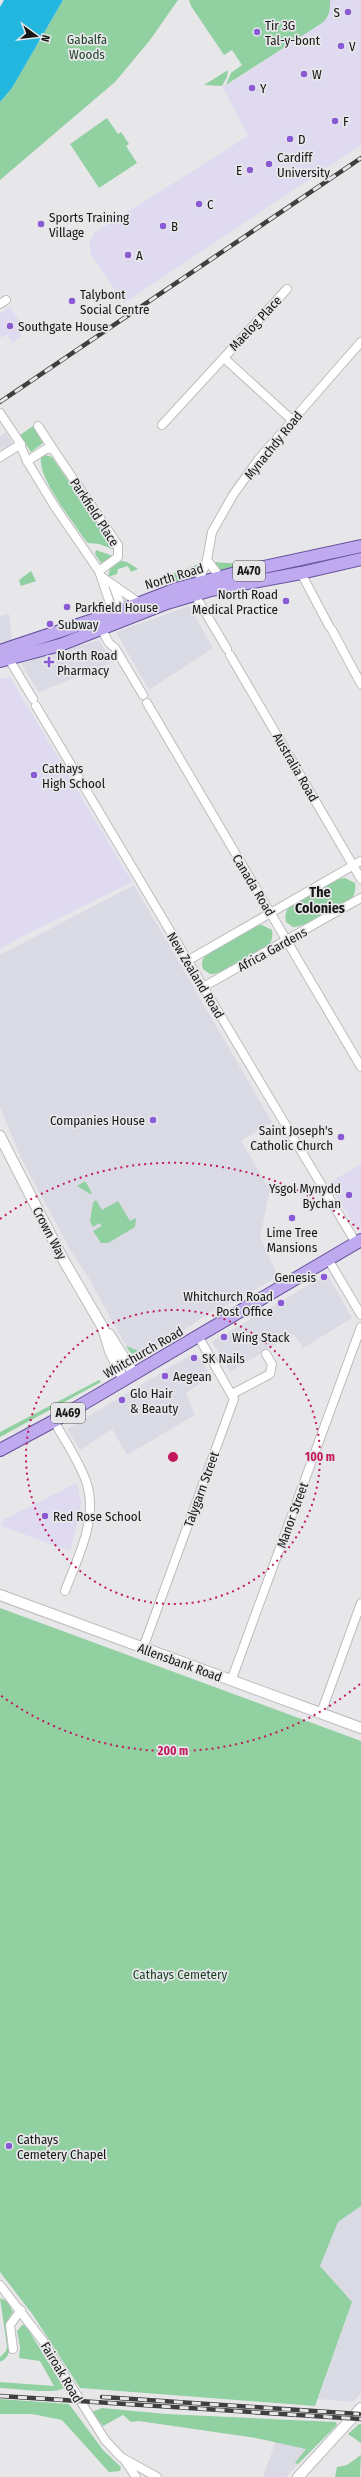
<svg xmlns="http://www.w3.org/2000/svg" width="361" height="2477" viewBox="0 0 361 2477" font-family="'Fira Sans Condensed',sans-serif">
  <rect width="100%" height="100%" fill="#e7e7ea"/>
  <g fill="#d9dae4">
    <path d="M6 432 12 443 0 450V436Z"/>
    <path d="M189 606 213 648 149 690 116 632Z"/>
    <path d="M9 614 12 640 0 642V616Z"/>
    <path d="M99 640 113 662 39 692 24 669 22 663Z"/>
    <path d="M134 885 272 1122 241 1141 270 1190 260 1237 278 1276 238 1300 211 1312 147 1354 126 1346 87 1275 72 1253 21 1158 0 1107V955Z"/>
    <path d="M327 1274 352 1318 303 1348 294 1334 230 1372 212 1342Z"/>
    <path d="M196 1352 211 1376 186 1393 195 1415 127 1455 112 1429 80 1450 67 1429Z"/>
    <path d="M361 2206V2393L353 2402 318 2399 352 2303 320 2266 338 2222Z"/>
    <path d="M276 2441 312 2449 286 2477H263Z"/>
  </g>
  <g fill="#dfdaf0">
    <path d="M330 0H361V145L124 303 91 255 89 244 94 233 248 136 222 86 231 83 322 23 330 9Z"/>
    <path d="M10 307 21 324 17 328 22 336 12 343 7 334 0 338V313Z"/>
    <path d="M10 677 132 882 29 933 0 949V679Z"/>
    <path d="M361 1164V1228L357 1230 329 1183Z"/>
    <path d="M77 1483 81 1502 80 1513 70 1551 1 1526 3 1520Z"/>
  </g>
  <g fill="#91d0a0">
    <path d="M63 0H178L150 40 115 82 0 180V102L12 88Z"/>
    <path d="M189 0H330C330 10 330 16 322 23L226 85 231 73 242 65 232 50 224 55 191 6Z"/>
    <path d="M228 70 227 77 222 86 204 85Z"/>
    <path d="M107 118 118 134 121 132 129 144 126 146 137 163 99 188 70 144Z"/>
    <path d="M33 426 43 443 31 452 20 435Z"/>
    <path d="M45 455 52 457 115 550 99 544 88 543 83 537C72 520 38 478 41 458Z"/>
    <path d="M96 550 113 556 101 563 95 554Z"/>
    <path d="M261 560V564L222 571 219 570 213 562 243 564Z"/>
    <path d="M121 561 127 562 138 569 131 572 128 566 118 569 117 574 108 577 110 569Z"/>
    <path d="M202 563 195 578 179 583 169 578 176 572Z"/>
    <path d="M31 571 36 581 21 586 19 580Z"/>
    <path d="M345 878 355 883C356 888 355 894 352 898 345 906 302 928 293 927L286 922C285 918 285 914 287 910 292 901 335 878 345 878Z"/>
    <path d="M262 925 272 930C273 935 272 941 269 945 262 953 219 976 210 974L203 969C201 964 202 959 206 954 213 946 251 925 262 925Z"/>
    <path d="M85 1181 92 1193 90 1194 77 1186Z"/>
    <path d="M96 1200 102 1210 118 1201 130 1221 136 1218 135 1227 108 1243H101L93 1231 102 1226 99 1223 93 1227 90 1221 93 1203Z"/>
    <path d="M126 1346 147 1354C137 1359 131 1355 126 1346Z"/>
    <path d="M99 1380 101 1382 0 1437V1432Z"/>
    <path d="M0 1608 361 1741V2206L338 2222 320 2266 352 2302 315 2406 80 2388 33 2315 0 2272Z"/>
    <path d="M0 2298 7 2301 13 2312C11 2314 9 2318 8 2320 3 2334 19 2354 0 2362V2357L6 2351 7 2346Z"/>
    <path d="M23 2324 28 2329 64 2388C54 2395 14 2388 0 2388V2382L54 2386 40 2361 19 2358 20 2347 17 2331Z"/>
    <path d="M0 2399 69 2404 103 2450 121 2467 120 2471 109 2472 62 2420 32 2414H0Z"/>
    <path d="M102 2408 166 2414 336 2422 337 2425 298 2464 295 2463 306 2449 256 2438 139 2421 131 2422 123 2415 103 2426 92 2412Z"/>
    <path d="M359 2424H361V2443L348 2434Z"/>
    <path d="M361 2455 360 2477H335L337 2467 347 2465Z"/>
  </g>
  <path fill="#23b7df" d="M4 0H63L12 88 0 102V7Z"/>
  <g fill="none" stroke-linecap="round" stroke-linejoin="round">
    <g stroke="#bcbcbf" stroke-width="10">
      <g id="minor">
        <path d="M0 304 6 300"/>
        <path d="M224 358 292 420"/>
        <path d="M0 413 18 440 27 461 55 507 99 571 115 618"/>
        <path d="M162 425 287 289"/>
        <path d="M38 426 53 449"/>
        <path d="M0 457 21 444"/>
        <path d="M27 461 46 449H53L118 545V557L99 571"/>
        <path d="M207 560 220 577"/>
        <path d="M301 573 329 626"/>
        <path d="M102 577 138 602"/>
        <path d="M198 583 207 560 212 532 233 495 258 460 361 342"/>
        <path d="M114 587 124 614"/>
        <path d="M195 595 227 649"/>
        <path d="M102 630 109 643 115 648 143 695"/>
        <path d="M332 630 361 684"/>
        <path d="M230 655 361 879"/>
        <path d="M9 659 33 699"/>
        <path d="M147 703 361 1067"/>
        <path d="M36 706 356 1243"/>
        <path d="M187 961 361 861"/>
        <path d="M203 987 361 898"/>
        <path d="M328 1259 361 1315"/>
        <path d="M232 1394 270 1374 272 1364 266 1354"/>
        <path d="M54 1421C65 1441 80 1462 87 1484 98 1520 77 1559 65 1591"/>
        <path d="M143 1648 234 1399 198 1336"/>
        <path d="M231 1681 361 1327"/>
        <path d="M321 1713 361 1603"/>
        <path d="M0 2285 43 2341 105 2440 121 2457 157 2477"/>
        <path d="M13 2349 10 2325 21 2310"/>
        <path d="M124 2459 136 2477"/>
      </g>
    </g>
    <g stroke="#bcbcbf" stroke-width="12">
      <g id="tertiary">
        <path d="M0 1136 64 1261 103 1328 110 1351 124 1380"/>
        <path d="M109 1334 134 1374"/>
        <path d="M0 1595 361 1728"/>
        <path d="M298 2477 361 2408"/>
      </g>
    </g>
    <g stroke="#68529d" stroke-width="14">
      <g id="primary">
        <path d="M0 651 114 613 176 589 236 573 361 546"/>
        <path d="M0 661 60 645 167 603 211 590 301 573 361 559"/>
        <path d="M0 1450 54 1421 361 1240"/>
      </g>
    </g>
    <use href="#minor" stroke="#fff" stroke-width="8"/>
    <use href="#tertiary" stroke="#fff" stroke-width="10"/>
    <use href="#primary" stroke="#bfaaef" stroke-width="12"/>
    <g stroke="#3f3f40" stroke-width="4.5">
      <g id="rail">
        <path d="M0 402 361 158"/>
        <path d="M0 2396 361 2419"/>
        <path d="M102 2397 359 2414"/>
      </g>
    </g>
    <use href="#rail" stroke="#e7e7ea" stroke-width="3" stroke-dasharray="9" stroke-linecap="butt"/>
  </g>
  <g fill="none" stroke="#c2185b" stroke-width="2" stroke-dasharray="2 4">
    <circle cx="173" cy="1457" r="147"/>
    <path d="M360 1684A294 294 0 0 1 0 1695M0 1219A294 294 0 0 1 360 1230"/>
  </g>
  <g fill="#895ad4" stroke="#e7e7ea" stroke-width="1.5">
    <circle cx="348" cy="12" r="4"/>
    <circle cx="257" cy="32" r="4"/>
    <circle cx="341" cy="46" r="4"/>
    <circle cx="304" cy="74" r="4"/>
    <circle cx="252" cy="88" r="4"/>
    <circle cx="335" cy="121" r="4"/>
    <circle cx="290" cy="139" r="4"/>
    <circle cx="269" cy="164" r="4"/>
    <circle cx="250" cy="170" r="4"/>
    <circle cx="199" cy="204" r="4"/>
    <circle cx="41" cy="224" r="4"/>
    <circle cx="163" cy="226" r="4"/>
    <circle cx="128" cy="255" r="4"/>
    <circle cx="72" cy="301" r="4"/>
    <circle cx="10" cy="326" r="4"/>
    <circle cx="286" cy="601" r="4"/>
    <circle cx="67" cy="607" r="4"/>
    <circle cx="50" cy="624" r="4"/>
    <path d="M47 656h4v4h4v4h-4v4h-4v-4h-4v-4h4z"/>
    <circle cx="34" cy="775" r="4"/>
    <circle cx="153" cy="1120" r="4"/>
    <circle cx="341" cy="1137" r="4"/>
    <circle cx="349" cy="1195" r="4"/>
    <circle cx="292" cy="1218" r="4"/>
    <circle cx="324" cy="1277" r="4"/>
    <circle cx="281" cy="1303" r="4"/>
    <circle cx="224" cy="1337" r="4"/>
    <circle cx="194" cy="1358" r="4"/>
    <circle cx="165" cy="1376" r="4"/>
    <circle cx="122" cy="1400" r="4"/>
    <circle cx="45" cy="1516" r="4"/>
    <circle cx="9" cy="2146" r="4"/>
  </g>
  <g text-anchor="middle" stroke-width="3.5" stroke-linejoin="round" paint-order="stroke">
    <g fill="#e7e7ea" stroke="#555557" stroke-width="1">
      <rect x="233" y="561" width="32" height="20" rx="3"/>
      <rect x="51" y="1403" width="34" height="20" rx="3"/>
    </g>
    <g font-size="12" font-weight="bold" fill="#171718">
      <text x="249" y="575">A470</text>
      <text x="68" y="1417">A469</text>
    </g>
    <g font-size="13" fill="#171718" stroke="#e7e7ea" text-anchor="start">
      <text x="340" y="17" text-anchor="end">S</text>
      <text x="265" y="30">Tir 3G<tspan x="265" dy="15">Tal-y-bont</tspan></text>
      <text x="349" y="51">V</text>
      <text x="312" y="79">W</text>
      <text x="260" y="93">Y</text>
      <text x="343" y="126">F</text>
      <text x="298" y="144">D</text>
      <text x="277" y="162">Cardiff<tspan x="277" dy="15">University</tspan></text>
      <text x="242" y="175" text-anchor="end">E</text>
      <text x="207" y="209">C</text>
      <text x="49" y="222">Sports Training<tspan x="49" dy="15">Village</tspan></text>
      <text x="171" y="231">B</text>
      <text x="136" y="260">A</text>
      <text x="80" y="299">Talybont<tspan x="80" dy="15">Social Centre</tspan></text>
      <text x="18" y="331">Southgate House</text>
      <text x="278" y="599" text-anchor="end">North Road<tspan x="278" dy="15">Medical Practice</tspan></text>
      <text x="75" y="612">Parkfield House</text>
      <text x="58" y="629">Subway</text>
      <text x="57" y="660">North Road<tspan x="57" dy="15">Pharmacy</tspan></text>
      <text x="42" y="773">Cathays<tspan x="42" dy="15">High School</tspan></text>
      <text x="145" y="1125" text-anchor="end">Companies House</text>
      <text x="333" y="1135" text-anchor="end">Saint Joseph's<tspan x="333" dy="15">Catholic Church</tspan></text>
      <text x="341" y="1193" text-anchor="end">Ysgol Mynydd<tspan x="341" dy="15">Bychan</tspan></text>
      <text x="292" y="1237" text-anchor="middle">Lime Tree<tspan x="292" dy="15">Mansions</tspan></text>
      <text x="316" y="1282" text-anchor="end">Genesis</text>
      <text x="273" y="1301" text-anchor="end">Whitchurch Road<tspan x="273" dy="15">Post Office</tspan></text>
      <text x="232" y="1342">Wing Stack</text>
      <text x="202" y="1363">SK Nails</text>
      <text x="173" y="1381">Aegean</text>
      <text x="130" y="1398">Glo Hair<tspan x="130" dy="15">&amp; Beauty</tspan></text>
      <text x="53" y="1521">Red Rose School</text>
      <text x="17" y="2144">Cathays<tspan x="17" dy="15">Cemetery Chapel</tspan></text>
    </g>
    <g font-size="13" fill="#1b3f25" stroke="#e7e7ea">
      <text x="87" y="44">Gabalfa<tspan x="87" dy="15">Woods</tspan></text>
      <text x="180" y="1979">Cathays Cemetery</text>
    </g>
    <g font-size="13" fill="#171718" stroke="#e7e7ea">
      <text transform="translate(255 323) rotate(-47)" y="5">Maelog Place</text>
      <text transform="translate(273 445) rotate(-51)" y="5">Mynachdy Road</text>
      <text transform="translate(95 512) rotate(57)" y="5">Parkfield Place</text>
      <text transform="translate(174 576) rotate(-17)" y="5">North Road</text>
      <text transform="translate(296 767) rotate(60)" y="5">Australia Road</text>
      <text transform="translate(254 885) rotate(59)" y="5">Canada Road</text>
      <text transform="translate(272 949) rotate(-29)" y="5">Africa Gardens</text>
      <text transform="translate(196 975) rotate(59)" y="5">New Zealand Road</text>
      <text transform="translate(50 1233) rotate(62)" y="5">Crown Way</text>
      <text transform="translate(143 1352) rotate(-30)" y="5">Whitchurch Road</text>
      <text transform="translate(201 1489) rotate(-70)" y="5">Talygarn Street</text>
      <text transform="translate(292 1515) rotate(-70)" y="5">Manor Street</text>
      <text transform="translate(180 1662) rotate(20)" y="5">Allensbank Road</text>
      <text transform="translate(62 2372) rotate(59)" y="5">Fairoak Road</text>
    </g>
    <g font-size="14" font-weight="bold" fill="#171718" stroke="#e7e7ea">
      <text x="320" y="897">The<tspan x="320" dy="16">Colonies</tspan></text>
    </g>
  </g>
  <circle cx="173" cy="1457" r="6" fill="#c2185b" stroke="#e7e7ea" stroke-width="2"/>
  <g font-size="12" text-anchor="middle" font-weight="bold" fill="#c2185b" stroke="#e7e7ea" stroke-width="3.5" stroke-linejoin="round" paint-order="stroke">
    <text x="320" y="1461">100 m</text>
    <text x="173" y="1755">200 m</text>
  </g>
  <g transform="translate(36 36) rotate(105)" stroke="#e7e7ea" stroke-width="3" paint-order="stroke">
  <path d="M0-3L7 15L0 10L-7 15Z" fill="#171718"/>
  <text y="-6" font-size="11" font-weight="bold" text-anchor="middle" fill="#171718">N</text>
  </g>
</svg>
